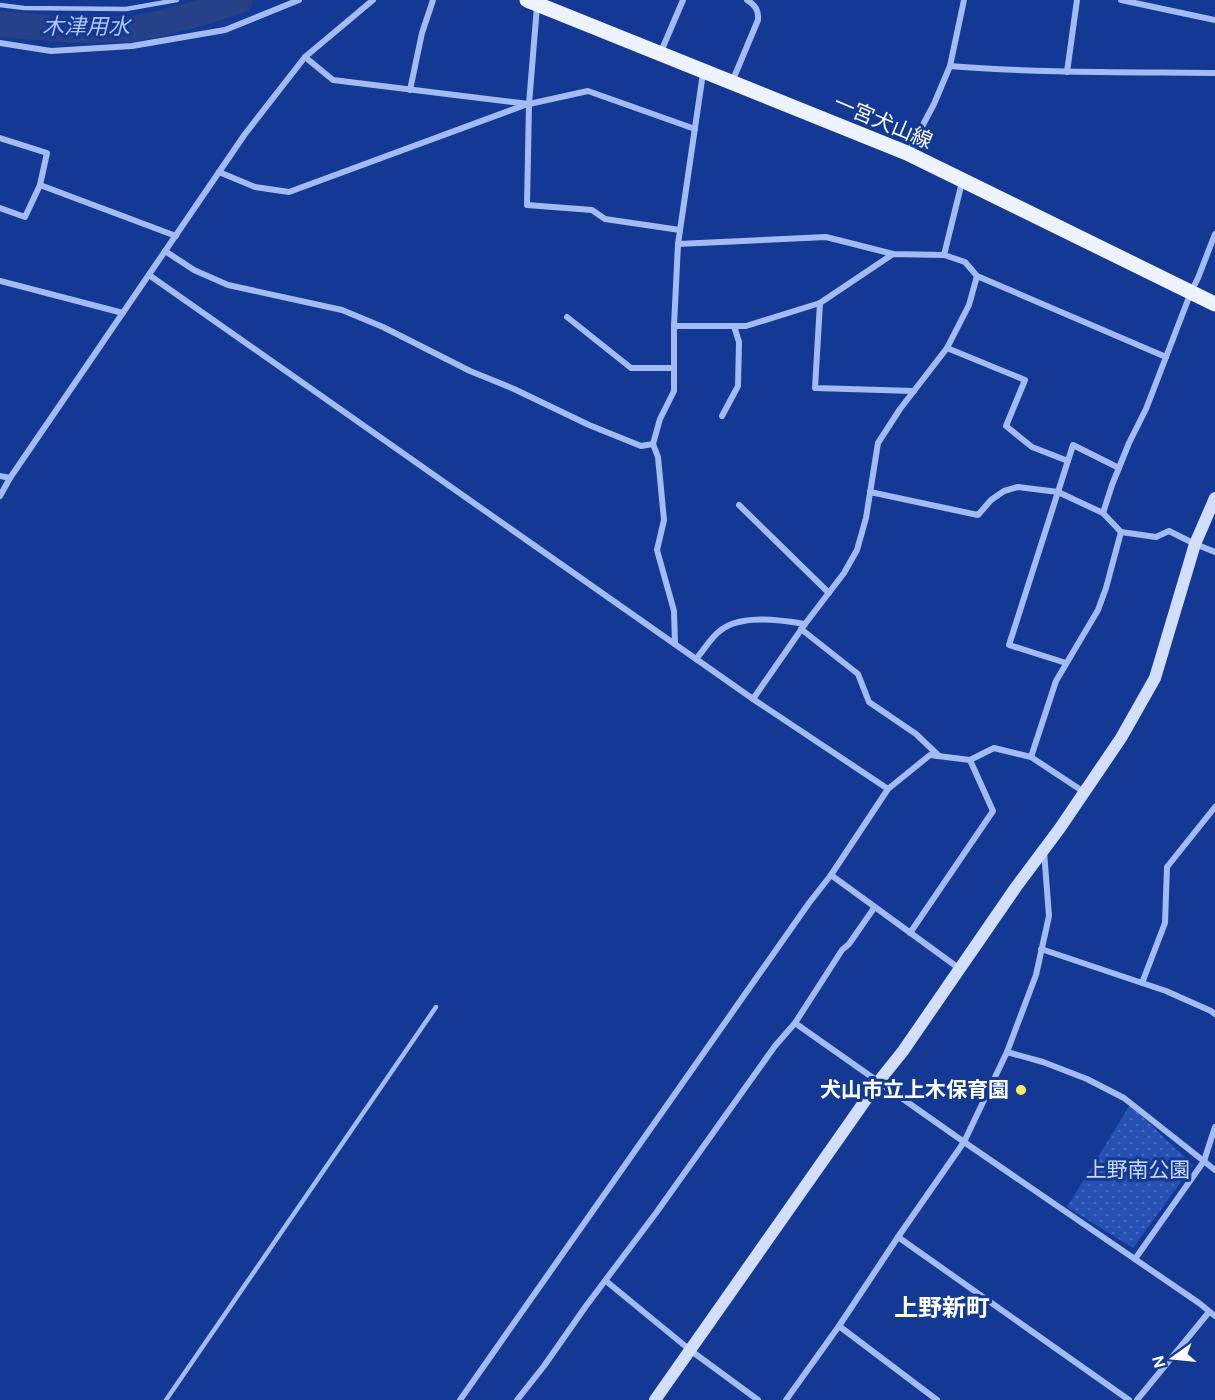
<svg xmlns="http://www.w3.org/2000/svg" width="1215" height="1400" viewBox="0 0 1215 1400" font-family="'DM Sans','Noto Sans JP',sans-serif">
  <defs>
    <pattern id="park-dots" width="8" height="8" patternUnits="userSpaceOnUse" patternTransform="scale(1.5)"><rect width="8" height="8" fill="#2651b3"/><path d="M2 2h.1M6 6h.1" fill="none" stroke="#476bbe" stroke-width="1.8" stroke-linecap="round"/></pattern>
  </defs>
  <rect width="100%" height="100%" fill="#133994"/>
  <path fill="url(#park-dots)" d="M1130 1105 1193 1165 1133 1248 1067 1207Z"/>
  <g fill="none" stroke-linecap="round" stroke-linejoin="round">
    <path stroke="#264187" stroke-width="26" d="M0 24 75 30 131 29 163 23 210 10 240 0"/>
    <g stroke="#a2bbf2" stroke-width="4.5">
      <path d="M0 5 24 8 126 9 177 0"/>
      <path d="M166 1400 436 1007"/>
    </g>
    <g stroke="#a2bbf2" stroke-width="6">
      <path d="M1121 0 1215 20"/>
      <path d="M537 6 529 104 527 205 592 210 605 219 680 230"/>
      <path d="M0 43 51 51 132 46 225 30 299 0"/>
      <path d="M660 54 683 0"/>
      <path d="M305 57 333 80 529 104 588 91 695 129"/>
      <path d="M950 66C1038 73 1127 72 1215 73"/>
      <path d="M1067 72 1077 0"/>
      <path d="M732 82 758 20C759 10 755 5 747 0"/>
      <path d="M410 90 422 33 433 0"/>
      <path d="M0 138 47 153 40 185 25 217 0 208"/>
      <path d="M908 153 934 104 950 66 964 0"/>
      <path d="M219 172 255 187 289 192 525 105"/>
      <path d="M40 185 176 236"/>
      <path d="M678 244 703 73"/>
      <path d="M165 251 194 270 228 285 342 310 383 327 470 371 514 389 589 425 641 446 653 444"/>
      <path d="M893 254 826 237 678 244 674 326H746L820 303 893 254 944 255"/>
      <path d="M149 275 753 699 888 789"/>
      <path d="M977 276 1166 357"/>
      <path d="M0 281 123 313"/>
      <path d="M820 303 815 388 914 391"/>
      <path d="M567 317 631 368H674"/>
      <path d="M674 326V391L660 419 653 444 658 457 664 520 657 550 674 611 675 644"/>
      <path d="M947 348 1025 380 1006 426 1032 447 1068 461"/>
      <path d="M722 416 738 386 739 342 734 326"/>
      <path d="M0 476 10 478"/>
      <path d="M870 492 978 515 991 500 1004 491 1018 487 1058 492 1103 513"/>
      <path d="M0 496 10 478 245 134 305 57 373 0"/>
      <path d="M739 505 829 593"/>
      <path d="M1121 532 1156 537 1169 531 1195 544 1215 552"/>
      <path d="M801 629 858 674 869 702 916 734 939 756"/>
      <path d="M696 659C704 650 711 637 721 630 742 614 781 620 805 624"/>
      <path d="M1066 663 1009 645 1073 445 1119 468"/>
      <path d="M753 699 805 624 844 573 857 550 866 518 878 443 900 409 947 348 969 305 977 276 965 262 944 255 962 182"/>
      <path d="M1031 757 1056 681 1098 610 1106 588 1121 532 1103 513 1112 485 1129 443 1146 409 1191 292 1198 278 1215 234"/>
      <path d="M831 875 960 969"/>
      <path d="M910 933 993 811 970 760"/>
      <path d="M1041 949 1166 991 1211 1011 1215 1014"/>
      <path d="M1142 983 1165 923 1167 867 1215 807"/>
      <path d="M795 1023 964 1142 1199 1303 1215 1316"/>
      <path d="M1007 1052 1043 1062 1087 1079 1124 1098 1215 1170"/>
      <path d="M898 1237 1129 1400"/>
      <path d="M1135 1259 1204 1161 1215 1127"/>
      <path d="M606 1281 690 1350 758 1400"/>
      <path d="M839 1326 937 1400"/>
      <path d="M460 1400 809 903 831 875 888 789 930 755 970 760 994 748 1031 757 1084 792"/>
      <path d="M517 1400 544 1366 586 1306 656 1213 775 1046 795 1023 842 950 849 944 874 908"/>
      <path d="M786 1400 839 1326 898 1237 964 1142 1007 1052 1036 975 1049 916 1044 851"/>
      <path d="M1137 1400 1209 1312"/>
    </g>
    <path stroke="#d1defc" stroke-width="12" d="M655 1400 879 1081 903 1051 1016 887 1060 828 1121 738 1155 678 1195 544 1215 498"/>
    <path stroke="#edf2ff" stroke-width="15" d="M527 0 907 153 1215 304"/>
  </g>
  <circle fill="#ffe863" stroke="#133994" stroke-width="2" cx="1021" cy="1090" r="6"/>
  <g text-anchor="middle" stroke-width="6" stroke-linejoin="round" paint-order="stroke">
    <g font-size="21" fill="#fff" stroke="#133994">
      <text transform="translate(883 122) rotate(23)" y="7">一宮犬山線</text>
    </g>
    <g font-size="21" font-weight="bold" fill="#fff" stroke="#133994" text-anchor="end">
      <text x="1009" y="1097">犬山市立上木保育園</text>
    </g>
    <g font-size="21" fill="#cad9fd" stroke="#133994">
      <text x="1138" y="1177">上野南公園</text>
    </g>
    <g font-size="22" font-style="italic" fill="#aec6f9" stroke="#133994">
      <text x="86" y="34">木津用水</text>
    </g>
    <g font-size="24" font-weight="bold" fill="#fff" stroke="#133994">
      <text x="942" y="1316">上野新町</text>
    </g>
  </g>
  <g transform="translate(1173 1358) rotate(255)" stroke="#133994" stroke-width="4.5" paint-order="stroke">
  <path d="M0-4.5L10 22L0 15L-10 22Z" fill="#ffffff"/>
  <text y="-9" font-size="16" font-weight="bold" text-anchor="middle" fill="#ffffff">N</text>
  </g>
</svg>
